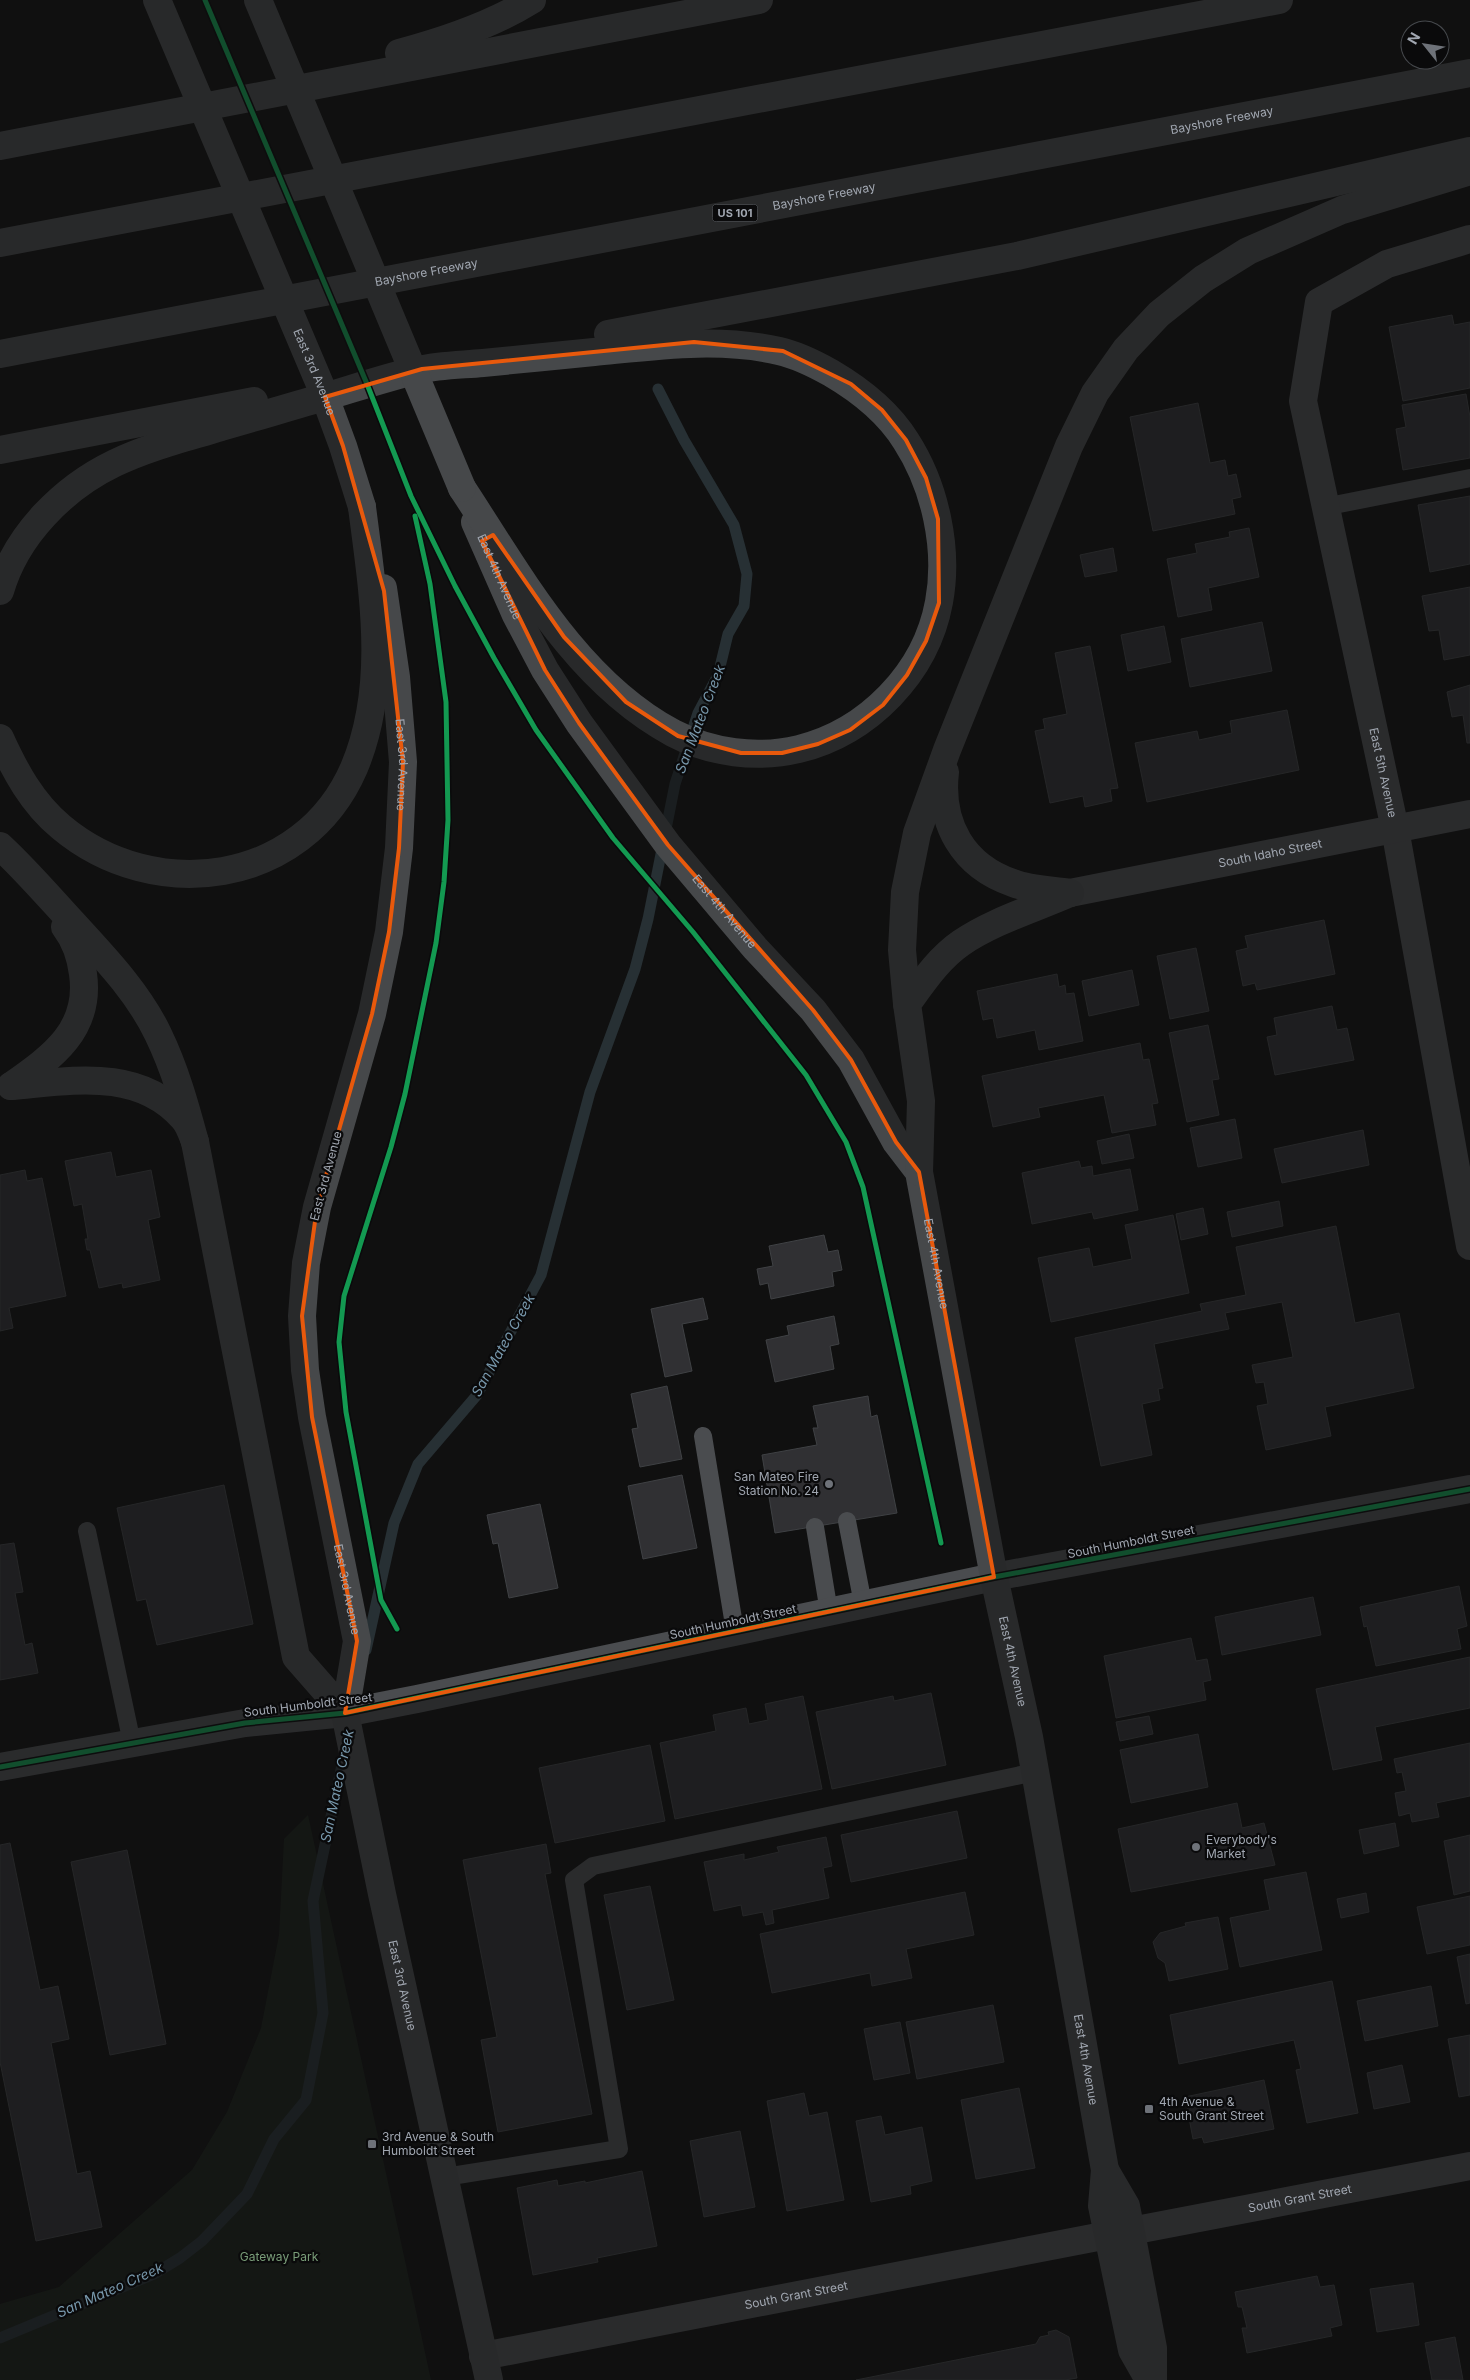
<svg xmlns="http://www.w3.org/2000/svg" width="1470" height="2380" viewBox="0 0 1470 2380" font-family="Inter,sans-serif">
  <rect width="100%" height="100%" fill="#101010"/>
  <path fill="#1a201a" d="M308 1815 431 2380H0V2304L59 2287 192 2170 227 2112 261 2028 279 1935 284 1839Z"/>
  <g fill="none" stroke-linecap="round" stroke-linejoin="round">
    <g stroke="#273034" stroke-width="11">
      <path d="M366 1650 394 1523 418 1464 477 1395 541 1275 590 1092 635 969 648 919 675 784 698 713 718 675 728 634 744 606 747 574 734 525 684 440 658 389"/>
      <path d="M0 2338 154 2274 180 2258 202 2241 247 2194 274 2139 306 2100 323 2013 313 1901 345 1751"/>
    </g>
  </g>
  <g fill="#303033" stroke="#3f4144">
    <path d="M1452 315 1454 325 1470 322V388L1403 401 1389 327Z"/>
    <path d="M1466 394 1470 417V458L1403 470 1396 429 1406 427 1402 405Z"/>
    <path d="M1198 403 1210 463 1225 460 1228 476 1236 474 1241 497 1232 499 1235 514 1153 531 1130 417Z"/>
    <path d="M1470 496V564L1430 572 1418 505Z"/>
    <path d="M1249 528 1259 577 1208 588 1212 610 1178 617 1167 559 1197 553 1195 544 1230 537 1229 532Z"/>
    <path d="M1113 548 1117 571 1085 577 1080 555Z"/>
    <path d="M1470 587V655L1444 660 1439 630 1429 631 1422 596Z"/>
    <path d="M1262 622 1272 671 1190 687 1181 639Z"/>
    <path d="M1164 626 1171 662 1128 671 1121 635Z"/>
    <path d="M1090 646 1118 788 1110 789 1112 801 1085 807 1083 796 1050 803 1035 731 1045 729 1043 719 1067 714 1055 653Z"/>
    <path d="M1470 685V743H1467L1463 715 1452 717 1447 692Z"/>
    <path d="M1287 710 1299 770 1147 802 1135 743 1197 731 1199 740 1232 733 1230 721Z"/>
    <path d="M1324 920 1335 974 1257 990 1255 983 1243 986 1236 951 1248 948 1245 936Z"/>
    <path d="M1196 948 1209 1011 1170 1019 1157 956Z"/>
    <path d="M1132 970 1139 1005 1089 1016 1082 981Z"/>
    <path d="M1057 974 1059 987 1065 985 1066 994 1074 993 1083 1041 1039 1050 1035 1030 997 1038 993 1018 983 1020 977 991Z"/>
    <path d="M1332 1006 1337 1030 1347 1028 1354 1060 1275 1075 1267 1037 1277 1035 1274 1018Z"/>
    <path d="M1208 1025 1219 1079 1212 1080 1219 1115 1187 1122 1169 1033Z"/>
    <path d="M1140 1043 1143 1060 1149 1059 1158 1103 1152 1104 1156 1125 1112 1133 1104 1095 1038 1108 1040 1117 993 1127 982 1076Z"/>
    <path d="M1235 1119 1242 1158 1198 1167 1190 1128Z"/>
    <path d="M1363 1130 1369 1165 1282 1183 1274 1149Z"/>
    <path d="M1129 1134 1134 1158 1102 1164 1097 1141Z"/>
    <path d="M111 1152 116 1177 151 1170 160 1217 148 1220 160 1280 123 1288 122 1283 99 1288 90 1250H87L85 1239H88L82 1204 74 1206 65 1161Z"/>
    <path d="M1079 1161 1081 1168 1092 1166 1093 1176 1130 1169 1138 1210 1094 1219 1092 1212 1032 1224 1022 1173Z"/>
    <path d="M25 1170 27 1181 42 1178 66 1296 9 1308 13 1328 0 1331V1175Z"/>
    <path d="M1279 1201 1283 1226 1232 1237 1227 1212Z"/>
    <path d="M1203 1208 1208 1234 1181 1240 1176 1214Z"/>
    <path d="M1173 1215 1189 1293 1051 1322 1038 1258 1089 1248 1093 1267 1132 1259 1125 1225Z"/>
    <path d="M1336 1226 1355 1323 1399 1313 1414 1388 1325 1407 1331 1436 1266 1450 1257 1406 1268 1404 1264 1382 1256 1383 1252 1365 1293 1357 1282 1302 1225 1313 1229 1329 1154 1344 1163 1388 1158 1389 1160 1400 1142 1404 1152 1455 1101 1466 1075 1338 1202 1311 1200 1304 1246 1295 1236 1247Z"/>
    <path d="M824 1235 828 1252 838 1250 842 1270 832 1272 834 1286 771 1299 768 1283 760 1285 757 1269 773 1266 769 1246Z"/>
    <path d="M703 1298 708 1319 682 1324 692 1371 665 1377 651 1309Z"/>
    <path d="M834 1316 839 1344 830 1346 834 1369 775 1382 766 1340 789 1335 787 1326Z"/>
    <path d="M667 1386 682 1459 640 1467 632 1429 638 1428 631 1394Z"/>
    <path d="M868 1396 871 1417 877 1415 897 1513 775 1533 762 1455 817 1445 813 1428H818L813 1406Z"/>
    <path d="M682 1475 697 1548 643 1559 628 1486Z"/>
    <path d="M224 1485 253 1624 157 1645 146 1599 137 1601 117 1508Z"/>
    <path d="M540 1504 558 1588 509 1598 498 1543 493 1544 487 1515Z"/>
    <path d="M14 1543 23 1592 15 1593 25 1645 32 1643 38 1673 0 1680V1545Z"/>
    <path d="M1459 1586 1467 1626 1457 1629 1461 1649 1376 1666 1367 1626 1364 1627 1360 1607Z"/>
    <path d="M1313 1597 1321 1635 1222 1655 1215 1617Z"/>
    <path d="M1191 1638 1196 1661 1207 1659 1211 1680 1203 1682 1206 1700 1116 1718 1104 1656Z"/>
    <path d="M1470 1657V1708L1375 1727 1382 1760 1333 1770 1316 1689Z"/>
    <path d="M931 1693 946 1765 832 1789 816 1712 893 1696 894 1701Z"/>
    <path d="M803 1696 822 1789 675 1819 660 1743 716 1731 713 1715 746 1708 749 1724 768 1720 765 1704Z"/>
    <path d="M1149 1716 1153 1734 1120 1741 1116 1722Z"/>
    <path d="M1198 1734 1208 1787 1131 1803 1120 1750Z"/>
    <path d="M1470 1743V1796L1436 1803 1439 1817 1412 1822 1410 1813 1399 1816 1395 1793 1406 1791 1402 1772 1397 1773 1394 1759Z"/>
    <path d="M650 1745 665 1821 555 1843 539 1768Z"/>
    <path d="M1237 1803 1242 1828 1264 1823 1275 1865 1131 1892 1118 1829Z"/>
    <path d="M957 1811 967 1858 851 1882 841 1835Z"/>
    <path d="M1395 1823 1399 1846 1364 1854 1359 1830Z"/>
    <path d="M1470 1835V1891L1454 1895 1444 1841Z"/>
    <path d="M826 1837 832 1866 823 1868 829 1898 772 1910 774 1923 766 1925 763 1912 743 1916 741 1905 714 1911 704 1862 744 1854V1860L779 1852 777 1847Z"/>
    <path d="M10 1843 40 1990 58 1986 69 2039 51 2043 77 2174 90 2171 102 2227 36 2241 0 2062V1845Z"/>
    <path d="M546 1844 551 1873 545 1874 592 2114 498 2132 481 2040 497 2037 463 1860Z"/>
    <path d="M127 1850 166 2044 110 2055 71 1862Z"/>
    <path d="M1306 1872 1322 1950 1240 1967 1230 1918 1270 1910 1264 1880Z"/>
    <path d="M650 1886 674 2000 627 2010 604 1895Z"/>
    <path d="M965 1892 974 1935 906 1949 912 1978 872 1986 870 1973 772 1993 760 1934Z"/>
    <path d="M1366 1893 1369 1912 1341 1918 1337 1899Z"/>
    <path d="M1470 1896V1945L1427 1954 1417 1907Z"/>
    <path d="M1218 1917 1228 1969 1169 1981 1165 1963 1158 1958 1153 1942 1160 1933 1186 1926 1185 1923Z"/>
    <path d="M1470 1954V2003L1466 2004 1457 1957Z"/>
    <path d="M1332 1981 1358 2113 1307 2123 1296 2070 1301 2069 1294 2040 1179 2064 1170 2015Z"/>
    <path d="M1431 1986 1438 2026 1365 2041 1357 2001Z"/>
    <path d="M993 2005 1004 2062 917 2079 906 2022Z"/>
    <path d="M900 2022 910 2073 874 2080 864 2029Z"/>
    <path d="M1470 2035V2095L1459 2097 1448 2039Z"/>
    <path d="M1402 2065 1410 2102 1374 2109 1367 2073Z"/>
    <path d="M1264 2080 1274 2129 1204 2143 1202 2137 1193 2139 1185 2097Z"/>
    <path d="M1019 2088 1035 2168 976 2179 961 2100Z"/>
    <path d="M804 2093 809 2116 827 2112 844 2200 787 2211 767 2101Z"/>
    <path d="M881 2116 885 2135 922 2127 932 2181 910 2186 911 2194 871 2202 856 2121Z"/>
    <path d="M740 2131 755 2207 704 2217 690 2141Z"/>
    <path d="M642 2171 657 2246 597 2258 598 2262 533 2275 517 2188 557 2180 558 2186 585 2181V2183Z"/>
    <path d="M1317 2276 1320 2287 1334 2285 1342 2325 1330 2328 1332 2336 1247 2353 1242 2328H1247L1242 2307H1238L1235 2292Z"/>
    <path d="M1413 2283 1419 2325 1377 2332 1370 2289Z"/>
    <path d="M1056 2330 1069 2337 1077 2378 1065 2380H856L1036 2344 1040 2337 1049 2335 1048 2332Z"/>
    <path d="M1455 2337 1463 2380H1432L1425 2343Z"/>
  </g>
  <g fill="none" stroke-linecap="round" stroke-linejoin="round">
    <g stroke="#4a4c4f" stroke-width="18">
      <path d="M1324 507 1470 478"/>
      <path d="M703 1436 735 1631"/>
      <path d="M847 1521 863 1604"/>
      <path d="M815 1527 829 1612"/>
      <path d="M87 1531 132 1743"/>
      <path d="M445 2177 619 2149 574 1880 593 1866 1035 1772"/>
    </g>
    <g stroke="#4a4c4f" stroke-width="28">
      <path id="s1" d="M1470 239 1387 264 1319 302 1303 401 1395 829 1470 1246"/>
      <path id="s2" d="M1070 893 1470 814"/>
      <path d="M994 1577 1470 1489"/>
    </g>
    <g stroke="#4a4c4f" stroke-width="28">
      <path d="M0 1767 245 1723 345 1713 417 1699 994 1577"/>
      <path id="s3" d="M1131 2231 1470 2166"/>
      <path id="s4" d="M483 2356 1108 2235"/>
    </g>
    <g stroke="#46484a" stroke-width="28">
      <path id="s5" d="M475 522 516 615 545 670 579 723 668 845 755 948 813 1010 851 1060 896 1142 919 1172 994 1577 1029 1737 1105 2170 1102 2206 1132 2350 1149 2380"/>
      <path id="s6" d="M383 588 396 677 403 762 399 848 389 932 372 1014 317 1207 306 1263 302 1316 305 1370 312 1417 357 1641 345 1713 382 1894 489 2380"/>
      <path d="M11 1086C71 1081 138 1067 183 1118 189 1124 192 1134 195 1142L296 1657 345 1713"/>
      <path d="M919 1172 921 1101 907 1004C923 982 938 959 961 943 993 921 1034 909 1070 893"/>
      <path d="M1105 2170 1126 2206 1153 2348V2380"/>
    </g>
    <g stroke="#46484a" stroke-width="28">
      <path d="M399 53C444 41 492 25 532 0"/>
      <path d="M0 146 759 0"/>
      <path d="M0 243 1279 0"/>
      <path d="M608 334 1017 256 1470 151"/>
      <path id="s7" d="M0 354 1470 73"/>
      <path d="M0 450 254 401"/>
      <path d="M0 591C16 535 63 488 115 463 148 447 185 438 221 427 257 417 292 406 328 396 358 387 388 377 418 370 439 365 461 365 483 363 520 359 557 356 594 352 656 346 718 337 779 351 797 355 815 364 831 373 860 390 888 412 906 441 935 486 949 548 939 602 926 673 868 732 799 749 757 759 711 753 673 733 576 681 520 576 462 488"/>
      <path d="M0 738C15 771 32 803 61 827 154 905 303 886 354 768 389 685 373 594 362 507"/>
      <path d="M945 772C939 824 963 866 1013 883 1030 890 1052 890 1070 893"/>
      <path d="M0 846C26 870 49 897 73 923 104 957 138 992 158 1034 175 1069 185 1105 195 1142"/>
      <path d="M907 1004 902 950 905 892 917 833 947 750 1069 446 1095 393 1126 349 1159 314 1203 279 1248 251 1342 210 1470 171"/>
      <path d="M11 1086C52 1057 91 1030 83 974 81 958 75 940 65 927"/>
    </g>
    <g stroke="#46484a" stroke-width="28">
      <path id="s8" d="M157 0 322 389 343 446 362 507"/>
      <path d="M258 0 462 488"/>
    </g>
    <g stroke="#0a0a0b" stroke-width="8">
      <g id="cycleway">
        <path d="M205 0 367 384 411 496 455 586 494 658 536 730 613 838 693 932 806 1075 846 1142 863 1187 941 1543"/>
        <path d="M397 1629 381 1600 346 1412 339 1342 344 1296 391 1147 405 1094 436 943 444 882 448 820 446 702 430 584 415 516"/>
        <path d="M0 1767 245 1723 345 1713 994 1577 1470 1489"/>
      </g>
    </g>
    <use href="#cycleway" stroke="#139951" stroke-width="5"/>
  </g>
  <path d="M0 0H1470V2380H0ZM694 342 783 351 851 384 882 410 906 440 926 478 938 519 939 603 926 641 907 675 883 705 850 730 818 744 782 753H741L678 736 626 702 564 637 493 535 482 541 545 670 579 723 668 845 813 1010 851 1060 896 1142 919 1172 994 1577 345 1713 357 1641 312 1417 302 1316 317 1207 372 1014 389 932 399 848 403 762 384 591 343 446 325 397 422 369Z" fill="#101010" fill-opacity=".55" fill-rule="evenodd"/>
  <path fill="none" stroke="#e8590c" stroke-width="4" stroke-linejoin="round" d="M694 342 783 351 851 384 882 410 906 440 926 478 938 519 939 603 926 641 907 675 883 705 850 730 818 744 782 753H741L678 736 626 702 564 637 493 535 482 541 545 670 579 723 668 845 813 1010 851 1060 896 1142 919 1172 994 1577 345 1713 357 1641 312 1417 302 1316 317 1207 372 1014 389 932 399 848 403 762 384 591 343 446 325 397 422 369Z"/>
  <g fill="#6e7279" stroke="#0a0a0b" stroke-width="2">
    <circle cx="829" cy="1484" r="5"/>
    <circle cx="1196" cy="1847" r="5"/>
    <rect x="1144" y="2104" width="10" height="10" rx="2.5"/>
    <rect x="367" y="2139" width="10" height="10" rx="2.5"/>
  </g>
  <g text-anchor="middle" stroke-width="4.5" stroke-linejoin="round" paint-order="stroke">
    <rect fill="#0a0a0b" stroke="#74787f" stroke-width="1" x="712.5" y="204.5" width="45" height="17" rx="4"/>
    <g font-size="11" font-weight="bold" fill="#a1a7b1">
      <text x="735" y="217">US 101</text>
    </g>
    <g font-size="12" fill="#a1a7b1" stroke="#0a0a0b">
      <text dy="4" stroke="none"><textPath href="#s7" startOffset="1244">Bayshore Freeway</textPath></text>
      <text dy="4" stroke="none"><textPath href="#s7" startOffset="839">Bayshore Freeway</textPath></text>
      <text dy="4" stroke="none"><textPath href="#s7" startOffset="434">Bayshore Freeway</textPath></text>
      <text dy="4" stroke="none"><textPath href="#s8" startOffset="404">East 3rd Avenue</textPath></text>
      <text dy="4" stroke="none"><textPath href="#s5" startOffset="60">East 4th Avenue</textPath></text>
      <text dy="4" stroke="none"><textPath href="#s6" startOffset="178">East 3rd Avenue</textPath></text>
      <text dy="4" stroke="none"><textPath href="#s1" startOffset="645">East 5th Avenue</textPath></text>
      <text dy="4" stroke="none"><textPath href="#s2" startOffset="204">South Idaho Street</textPath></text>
      <text dy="4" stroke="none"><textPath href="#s5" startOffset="465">East 4th Avenue</textPath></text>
      <text transform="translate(326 1176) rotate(-75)" y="4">East 3rd Avenue</text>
      <text dy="4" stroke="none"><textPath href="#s5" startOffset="885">East 4th Avenue</textPath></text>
      <text transform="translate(1131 1542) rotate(-11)" y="4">South Humboldt Street</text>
      <text dy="4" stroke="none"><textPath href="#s6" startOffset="1018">East 3rd Avenue</textPath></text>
      <text transform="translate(733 1622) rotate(-12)" y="4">South Humboldt Street</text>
      <text dy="4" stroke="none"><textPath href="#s5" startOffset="1290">East 4th Avenue</textPath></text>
      <text transform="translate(308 1705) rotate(-7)" y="4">South Humboldt Street</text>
      <text dy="4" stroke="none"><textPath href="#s6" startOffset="1422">East 3rd Avenue</textPath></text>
      <text dy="4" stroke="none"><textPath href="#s5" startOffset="1695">East 4th Avenue</textPath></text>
      <text dy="4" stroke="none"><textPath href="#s3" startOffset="172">South Grant Street</textPath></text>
      <text dy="4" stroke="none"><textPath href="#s4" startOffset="319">South Grant Street</textPath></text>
    </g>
    <g font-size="12" fill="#a1a7b1" stroke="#0a0a0b" text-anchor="start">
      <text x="819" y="1481" text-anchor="end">San Mateo Fire<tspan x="819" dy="14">Station No. 24</tspan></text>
      <text x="1206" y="1844">Everybody's<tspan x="1206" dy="14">Market</tspan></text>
      <text x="1159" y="2106">4th Avenue &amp;<tspan x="1159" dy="14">South Grant Street</tspan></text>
      <text x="382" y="2141">3rd Avenue &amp; South<tspan x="382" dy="14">Humboldt Street</tspan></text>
    </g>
    <g font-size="12" fill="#799c78" stroke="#0a0a0b">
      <text x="279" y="2261">Gateway Park</text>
    </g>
    <g font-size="14" font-style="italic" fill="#7898ac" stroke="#0a0a0b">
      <text transform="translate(700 719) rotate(-69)" y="5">San Mateo Creek</text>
      <text transform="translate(503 1345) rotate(-61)" y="5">San Mateo Creek</text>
      <text transform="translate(337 1786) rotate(-78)" y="5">San Mateo Creek</text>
      <text transform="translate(110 2290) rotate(-24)" y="5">San Mateo Creek</text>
    </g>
  </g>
  <g transform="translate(1425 45) rotate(300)"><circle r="24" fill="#0a0a0b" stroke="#46494d"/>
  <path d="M0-4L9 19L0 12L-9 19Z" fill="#6e7279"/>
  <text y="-8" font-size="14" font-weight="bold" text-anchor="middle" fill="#a1a7b1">N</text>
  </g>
</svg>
